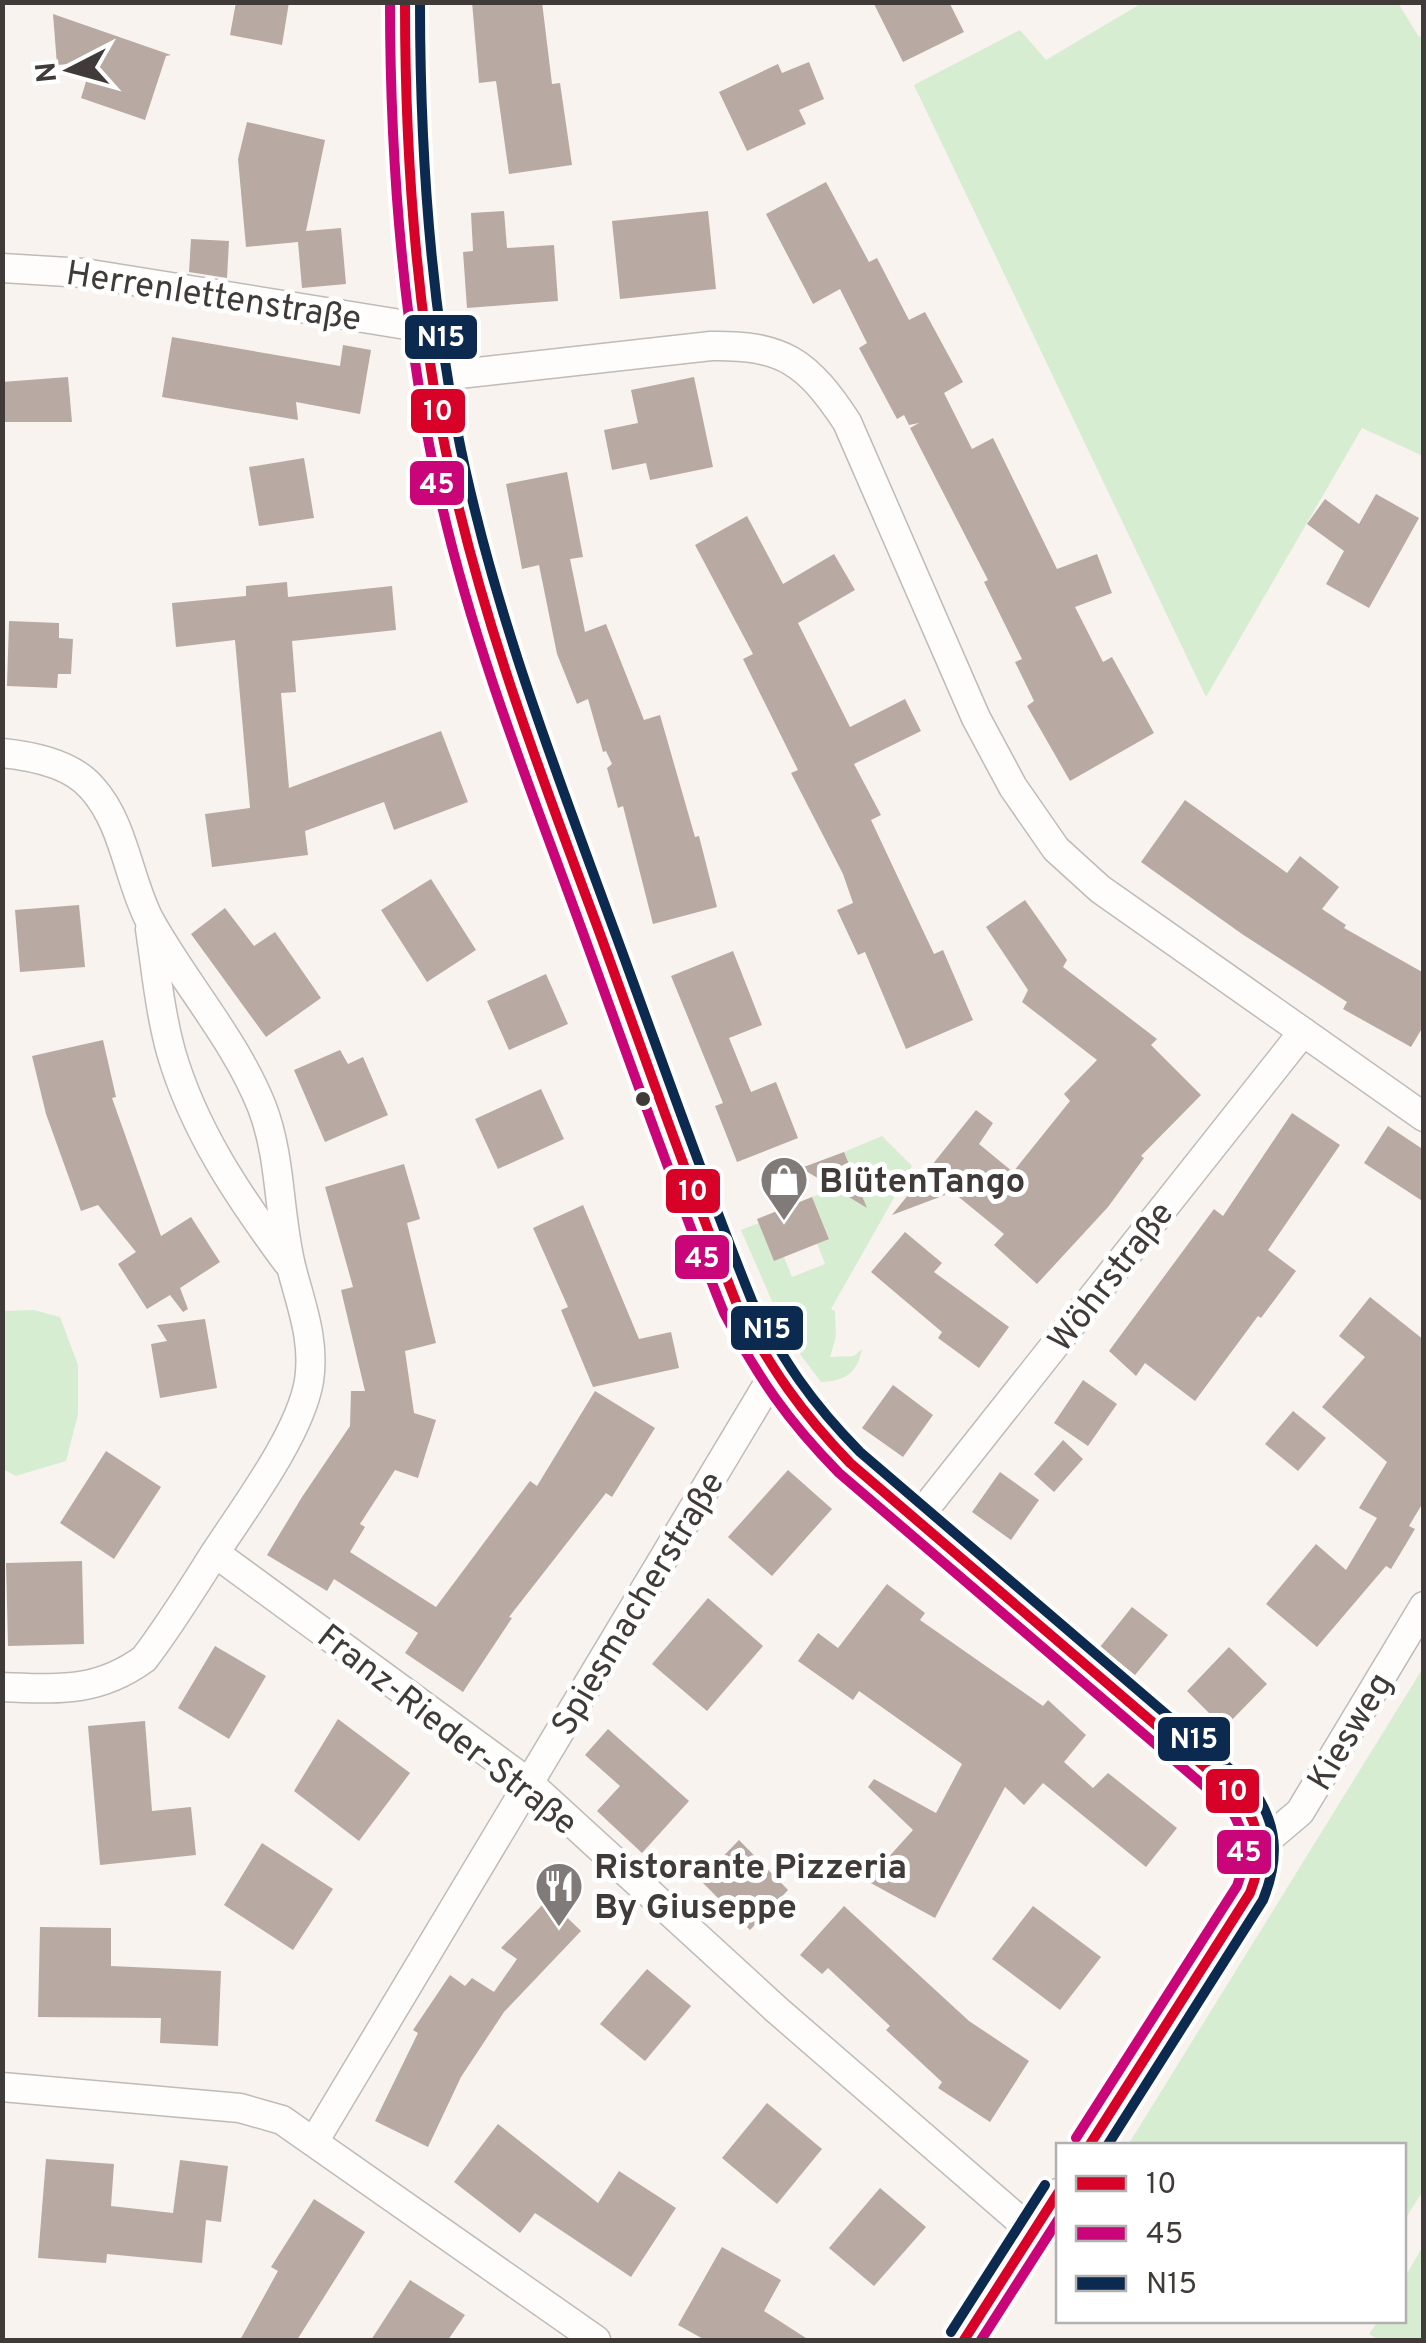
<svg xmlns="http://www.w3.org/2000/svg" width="1426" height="2343" viewBox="0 0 1426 2343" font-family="Overpass,sans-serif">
  <rect width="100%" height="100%" fill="#f8f3ee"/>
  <g fill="#d6edd2">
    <path d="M1142 3H1398L1419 37 1423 35V456L1362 428 1206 697 914 85 1020 30 1046 60Z"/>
    <path d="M882 1136 912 1166 831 1309 835 1311 836 1336 830 1357 854 1356 862 1349C857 1373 846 1381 821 1382L782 1330V1324L741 1230 759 1223 774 1260 784 1257 792 1277 825 1264 817 1243 829 1238 812 1197 855 1180 844 1152Z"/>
    <path d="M34 1310 60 1317 78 1365V1414L66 1461 16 1476 3 1469V1311Z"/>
    <path d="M1423 1668 1424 2189 1404 2221V2146L1128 2145Z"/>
    <path d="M1423 2246V2340H1379L1369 2334 1378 2321 1404 2320V2279Z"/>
  </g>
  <g fill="#b8aaa2">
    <path d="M236 2H289L282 45 230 35Z"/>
    <path d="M472 2H542L552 84 560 83 572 165 509 174 496 81 479 83Z"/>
    <path d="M873 2H949L964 32 903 62Z"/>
    <path d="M53 14 171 55 166 56 145 120 81 98 92 62 57 65Z"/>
    <path d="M809 62 824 99 799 110 806 124 747 151 719 92 778 64 782 73Z"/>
    <path d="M247 122 325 140 306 231 341 228 346 284 302 288 298 242 246 247 238 159Z"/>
    <path d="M826 182 869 262 877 258 909 320 925 312 963 382 944 393 972 449 993 438 1057 569 1097 554 1112 593 1075 607 1103 662 1112 657 1154 733 1070 781 1027 706 1034 701 1015 662 1022 659 984 582 988 580 910 428 919 423 909 425 904 415 897 419 859 348 867 343 840 289 813 304 766 214Z"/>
    <path d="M504 211 507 248 554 245 558 301 467 308 463 252 473 251 471 213Z"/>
    <path d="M708 211 716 289 620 299 612 221Z"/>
    <path d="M191 239 229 241 227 278 189 272Z"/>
    <path d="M172 337 340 366 343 345 371 350 360 414 296 402 298 420 162 397Z"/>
    <path d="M68 377 72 422H2V382Z"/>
    <path d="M694 377 713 467 650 480 646 463 612 470 604 430 638 423 631 390Z"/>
    <path d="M304 458 314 518 259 526 249 467Z"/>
    <path d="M567 472 583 557 570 559 585 632 606 624 644 720 660 715 695 837 699 836 717 907 653 924 623 806 618 808 607 768 612 764 606 751 603 752 588 699 577 704 557 654 539 565 522 569 506 484Z"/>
    <path d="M1376 494 1419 518 1369 608 1326 584 1344 551 1307 524 1325 499 1359 524Z"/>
    <path d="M747 516 783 584 834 554 855 590 798 623 850 727 905 699 921 731 854 764 881 815 871 820 934 954 943 950 973 1020 906 1049 865 952 858 955 837 910 853 903 843 874 791 773 798 770 743 659 753 654 695 545Z"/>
    <path d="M287 582 288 597 392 586 396 630 292 641 296 692 281 693 289 788 441 731 468 802 394 830 384 802 305 831 308 855 212 867 205 814 250 808 235 640 176 647 172 603 246 596V586Z"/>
    <path d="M9 621 59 623V638L73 639 71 674H58L57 688 7 686Z"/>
    <path d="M1185 800 1287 873 1300 856 1339 887 1322 909 1346 925 1344 928 1424 973V1025L1411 1047 1343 1009 1347 1002 1242 934 1141 862Z"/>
    <path d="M431 879 476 950 427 982 381 910Z"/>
    <path d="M1025 900 1067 960 1063 967 1157 1039 1151 1045 1201 1095 1141 1156 1144 1158 1108 1207 1037 1284 994 1245 1004 1234 949 1189 945 1195 892 1215 976 1110 993 1123 979 1144 1013 1172 1070 1101 1064 1094 1097 1060 1022 1002 1028 990 986 927Z"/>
    <path d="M79 905 85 967 20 972 15 910Z"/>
    <path d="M225 908 254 946 275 932 321 998 266 1037 191 934Z"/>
    <path d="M733 951 762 1025 729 1038 751 1092 776 1082 798 1138 737 1162 715 1106 723 1103 671 976Z"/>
    <path d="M546 974 568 1024 509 1050 487 1001Z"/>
    <path d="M103 1040 116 1097 112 1098 161 1236 191 1217 220 1262 180 1288 188 1309 183 1312 170 1295 147 1309 118 1264 136 1252 98 1205 81 1211 46 1114 32 1056Z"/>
    <path d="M340 1050 348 1064 363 1057 388 1115 325 1142 294 1070Z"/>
    <path d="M541 1089 564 1139 498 1169 475 1119Z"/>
    <path d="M1292 1113 1340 1145 1268 1250 1296 1271 1261 1318 1258 1316 1195 1401 1145 1363 1136 1376 1109 1351 1214 1209 1223 1216Z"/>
    <path d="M1388 1126 1424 1150V1202L1364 1163Z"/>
    <path d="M844 1152 867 1208 801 1168Z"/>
    <path d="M404 1164 420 1219 407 1223 436 1343 405 1351 414 1413 436 1420 418 1478 395 1470 360 1524 365 1527 350 1552 436 1607 530 1481 537 1486 595 1391 655 1428 612 1497 606 1493 509 1617 512 1618 463 1692 405 1653 418 1633 334 1579 327 1591 267 1555 302 1497 350 1426 351 1391H365L341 1290 353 1287 325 1187Z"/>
    <path d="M812 1197 829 1239 774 1261 757 1219Z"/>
    <path d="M583 1205 639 1339 671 1332 679 1368 593 1387 561 1310 568 1307 533 1228Z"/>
    <path d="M905 1232 942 1263 934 1272 1009 1327 979 1368 938 1338 942 1332 871 1272Z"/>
    <path d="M1370 1297 1424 1340V1501L1409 1526 1415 1529 1391 1569 1386 1566 1317 1647 1266 1604 1316 1544 1346 1570 1377 1518 1359 1508 1387 1462 1322 1407 1365 1357 1339 1336Z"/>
    <path d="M205 1319 217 1388 160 1398 151 1344 167 1341 157 1325Z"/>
    <path d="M1083 1380 1117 1404 1088 1446 1054 1423Z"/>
    <path d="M893 1385 933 1415 903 1457 862 1428Z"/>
    <path d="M1293 1411 1326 1438 1298 1471 1265 1444Z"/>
    <path d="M1063 1440 1083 1459 1054 1492 1034 1474Z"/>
    <path d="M106 1451 161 1487 114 1559 60 1523Z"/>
    <path d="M788 1470 832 1509 772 1576 728 1537Z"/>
    <path d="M1000 1472 1039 1500 1011 1540 972 1512Z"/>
    <path d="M82 1561 84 1644 8 1646 6 1563Z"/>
    <path d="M887 1584 925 1613 920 1620 1043 1706 1048 1700 1086 1735 1064 1762 1093 1788 1108 1773 1177 1828 1146 1867 1043 1783 1024 1805 1005 1787 935 1918 867 1881 913 1830 868 1787 874 1779 936 1813 962 1764 859 1691 853 1700 798 1661 818 1633 838 1648Z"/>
    <path d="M708 1598 763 1646 707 1711 652 1664Z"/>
    <path d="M1132 1607 1168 1635 1135 1675 1100 1647Z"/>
    <path d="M215 1646 266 1676 229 1739 178 1708Z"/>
    <path d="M1229 1647 1267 1684 1224 1728 1187 1691Z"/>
    <path d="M338 1719 410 1773 359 1841 294 1791Z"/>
    <path d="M145 1721 152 1811 191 1807 196 1855 100 1865 88 1726Z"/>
    <path d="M608 1729 689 1801 642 1853 597 1811 620 1786 585 1755Z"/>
    <path d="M739 1840 788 1890 750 1930 700 1880Z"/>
    <path d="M262 1843 333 1889 293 1950 224 1905Z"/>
    <path d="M548 1899 581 1931 504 2012 461 2077 428 2147 375 2121 418 2033 413 2030 450 1975 465 1986 472 1978 494 1992 517 1959 501 1948Z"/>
    <path d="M844 1906 969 2021 1029 2061 990 2122 938 2088 942 2082 886 2030 890 2026 828 1968 822 1974 800 1955Z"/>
    <path d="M1033 1906 1101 1957 1060 2010 992 1959Z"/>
    <path d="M40 1927 111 1928V1966L221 1971 218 2046 160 2043 161 2018 38 2017Z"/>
    <path d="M647 1969 691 2006 645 2061 600 2024Z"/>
    <path d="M767 2103 822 2149 777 2204 722 2158Z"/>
    <path d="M498 2124 598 2203 619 2171 676 2208 631 2277 535 2213 520 2233 454 2182Z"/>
    <path d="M46 2159 114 2164 111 2206 173 2213 180 2160 228 2166 221 2222 206 2220 202 2263 107 2254 106 2263 38 2258Z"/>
    <path d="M880 2188 926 2227 874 2286 829 2248Z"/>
    <path d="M314 2199 365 2232 297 2340H240L278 2271 271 2267Z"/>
    <path d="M722 2247 781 2280 764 2311 809 2340H705L678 2325Z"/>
    <path d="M410 2280 465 2315 448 2340H371Z"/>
  </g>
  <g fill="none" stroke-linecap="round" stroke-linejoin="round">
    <g stroke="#bfbbb7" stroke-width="31">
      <g id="street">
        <path d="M405 2C402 194 424 387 474 572 507 694 555 812 598 930 644 1056 687 1183 738 1307L774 1374 811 1423 850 1463 1241 1798C1265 1832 1266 1856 1250 1893L1089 2146"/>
        <path d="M2 268 84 273 425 328"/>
        <path d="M432 377 711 346C784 345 807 362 847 422L976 718 1013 787 1056 849 1100 889 1424 1117"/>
        <path d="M2 753C32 756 72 764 92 788 124 823 128 878 149 919 184 983 235 1039 262 1107 282 1159 278 1216 292 1270 302 1308 315 1341 309 1381 300 1434 245 1507 215 1553 192 1589 170 1625 144 1659 97 1693 58 1689 2 1687"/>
        <path d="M150 929C156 970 160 1012 171 1052 194 1131 239 1197 287 1262"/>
        <path d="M917 1519 1303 1032"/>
        <path d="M215 1553 529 1783 777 2010 1033 2232"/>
        <path d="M1261 1845 1300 1812 1424 1606"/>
        <path d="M2 2087 240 2108 282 2120 596 2340"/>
        <path d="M315 2140 774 1374"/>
        <path d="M964 2340 1058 2193"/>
      </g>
    </g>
    <use href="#street" stroke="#fefdfc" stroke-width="28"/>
    <g stroke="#fff" stroke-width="18">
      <g id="bus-1">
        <path d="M405 2C405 147 414 290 442 432 475 602 536 762 596 923 643 1051 687 1180 738 1307 773 1371 799 1410 850 1463L1241 1798C1262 1831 1264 1857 1250 1893L1089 2146"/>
        <path d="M964 2340 1058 2193"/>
      </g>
    </g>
    <g stroke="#fff" stroke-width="18">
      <g id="bus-2">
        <path d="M390 2C390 172 404 340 442 506 475 649 529 785 579 922 627 1053 672 1184 724 1313 759 1379 787 1420 839 1473L1230 1808C1247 1835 1248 1856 1237 1886L1076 2138"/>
        <path d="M981 2340 1058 2220"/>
      </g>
    </g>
    <g stroke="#fff" stroke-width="18">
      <g id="bus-3">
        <path d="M420 2C420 146 429 289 457 430 490 599 551 758 610 919 657 1046 701 1175 752 1301 785 1363 810 1401 860 1452L1251 1787C1278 1823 1280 1858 1263 1900L1107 2146"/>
        <path d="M951 2332 1045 2185"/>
      </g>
    </g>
    <use href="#bus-1" stroke="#d80128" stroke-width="10"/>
    <use href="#bus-2" stroke="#ca0479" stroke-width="10"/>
    <use href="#bus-3" stroke="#0c294f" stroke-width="10"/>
  </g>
  <defs>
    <g id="shop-pin" transform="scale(2.5)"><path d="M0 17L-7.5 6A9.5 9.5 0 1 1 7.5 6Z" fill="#807b78" stroke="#fff"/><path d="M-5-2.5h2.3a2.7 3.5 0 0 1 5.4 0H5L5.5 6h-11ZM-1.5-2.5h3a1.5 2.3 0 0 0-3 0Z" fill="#fff"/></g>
    <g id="restaurant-pin" transform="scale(2.5)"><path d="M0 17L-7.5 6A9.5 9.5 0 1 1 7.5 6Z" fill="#807b78" stroke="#fff"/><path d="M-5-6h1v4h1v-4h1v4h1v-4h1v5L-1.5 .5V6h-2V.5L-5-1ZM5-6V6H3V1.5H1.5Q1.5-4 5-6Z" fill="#fff"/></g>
  </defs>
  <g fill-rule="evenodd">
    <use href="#shop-pin" x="784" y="1180"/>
    <use href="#restaurant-pin" x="559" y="1886"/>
  </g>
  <circle fill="#403b38" stroke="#fff" stroke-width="4" cx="643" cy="1099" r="9"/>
  <g text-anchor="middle" stroke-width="10" stroke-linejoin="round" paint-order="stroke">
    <g font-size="35" fill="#403b38" stroke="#fff">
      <text transform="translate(214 295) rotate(9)" y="12">Herrenlettenstraße</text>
      <text transform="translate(1110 1276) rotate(-52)" y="12">Wöhrstraße</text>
      <text transform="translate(637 1603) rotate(-59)" y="12">Spiesmacherstraße</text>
      <text transform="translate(448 1729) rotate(38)" y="12">Franz-Rieder-Straße</text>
      <text transform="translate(1349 1731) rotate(-59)" y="12">Kiesweg</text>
    </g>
    <g font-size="35" font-weight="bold" fill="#403b38" stroke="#fff" text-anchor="start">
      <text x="819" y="1192">BlütenTango</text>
      <text x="594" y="1878">Ristorante Pizzeria<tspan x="594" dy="40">By Giuseppe</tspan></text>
    </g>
  </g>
  <g stroke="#fff" stroke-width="4">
    <rect x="403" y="313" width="76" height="48" rx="10" fill="#0c294f"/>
    <rect x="409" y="387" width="58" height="48" rx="10" fill="#d80128"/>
    <rect x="408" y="459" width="58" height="48" rx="10" fill="#ca0479"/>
    <rect x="664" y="1167" width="58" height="48" rx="10" fill="#d80128"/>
    <rect x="673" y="1233" width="58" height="48" rx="10" fill="#ca0479"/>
    <rect x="729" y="1304" width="76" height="48" rx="10" fill="#0c294f"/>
    <rect x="1156" y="1715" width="76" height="48" rx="10" fill="#0c294f"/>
    <rect x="1204" y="1767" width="57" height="48" rx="10" fill="#d80128"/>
    <rect x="1215" y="1828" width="58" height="48" rx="10" fill="#ca0479"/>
  </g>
  <g font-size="28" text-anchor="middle" font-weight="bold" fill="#fff">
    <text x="441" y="346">N15</text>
    <text x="438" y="420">10</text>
    <text x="437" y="493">45</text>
    <text x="693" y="1200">10</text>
    <text x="702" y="1267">45</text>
    <text x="767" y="1338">N15</text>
    <text x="1194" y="1748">N15</text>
    <text x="1233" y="1800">10</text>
    <text x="1244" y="1861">45</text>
  </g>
  <rect width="1426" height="2343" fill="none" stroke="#403b38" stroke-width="10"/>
  <rect x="1056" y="2143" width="350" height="180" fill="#ffffff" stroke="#b3b1af" stroke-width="2.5"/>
  <rect x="1076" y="2176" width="50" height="15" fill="#d80128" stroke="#b3b1af" stroke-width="2.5"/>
  <text x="1146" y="2193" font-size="30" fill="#403b38">10</text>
  <rect x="1076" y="2226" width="50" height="15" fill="#ca0479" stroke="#b3b1af" stroke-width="2.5"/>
  <text x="1146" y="2243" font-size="30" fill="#403b38">45</text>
  <rect x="1076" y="2276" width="50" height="15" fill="#0c294f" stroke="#b3b1af" stroke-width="2.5"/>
  <text x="1146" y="2293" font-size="30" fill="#403b38">N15</text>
  <g transform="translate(70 70) rotate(264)" stroke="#ffffff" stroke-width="8" paint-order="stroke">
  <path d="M0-8L18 38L0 25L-18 38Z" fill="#403b38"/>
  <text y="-15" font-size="28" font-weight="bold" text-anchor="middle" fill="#403b38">N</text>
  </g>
</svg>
